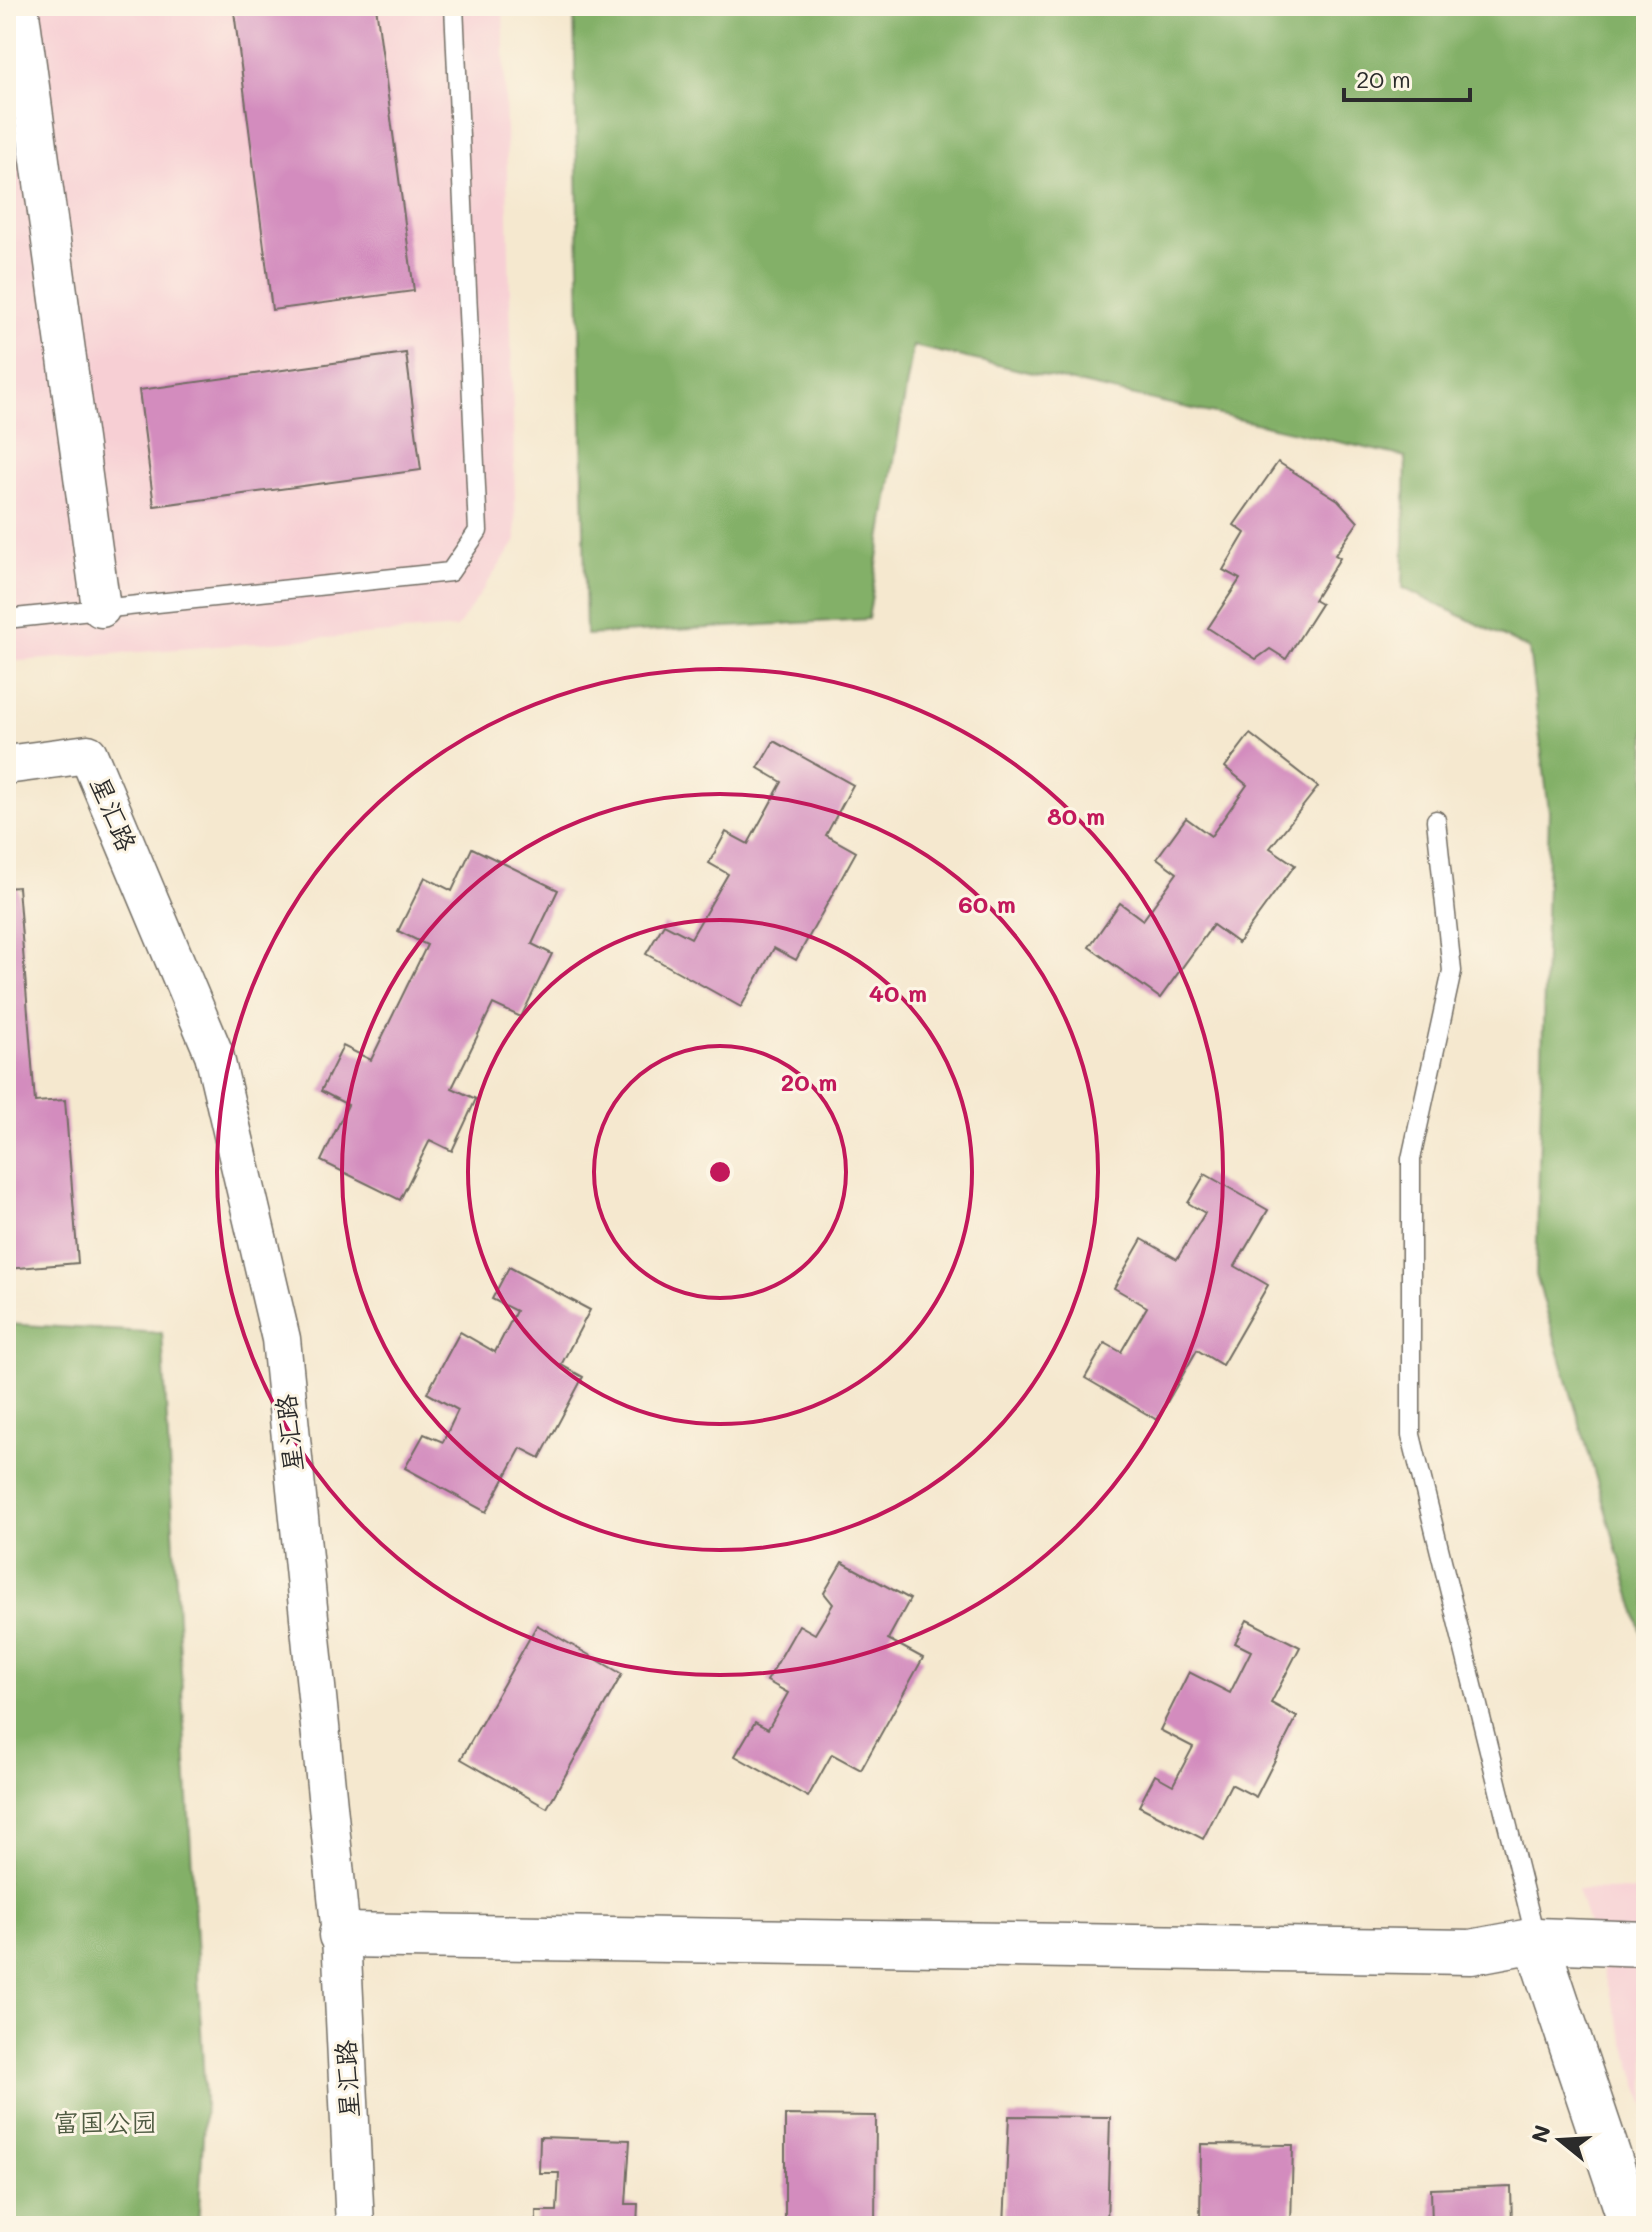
<svg xmlns="http://www.w3.org/2000/svg" width="1652" height="2232" viewBox="0 0 1652 2232" font-family="Mali,'LXGW WenKai TC',sans-serif">
  <rect width="100%" height="100%" fill="#fcf5e5"/>
  <filter id="ink" filterUnits="userSpaceOnUse"><feTurbulence type="fractalNoise" baseFrequency=".0125" numOctaves="2"/><feDisplacementMap in="SourceGraphic" scale="16" xChannelSelector="R" yChannelSelector="G"/><feConvolveMatrix kernelMatrix="1 2 1 2 8 2 1 2 1" color-interpolation-filters="sRGB"/></filter>
  <filter id="wash" filterUnits="userSpaceOnUse"><feTurbulence type="fractalNoise" baseFrequency=".006" numOctaves="4" result="noise"/><feDisplacementMap in="SourceGraphic" scale="32" xChannelSelector="R" yChannelSelector="G"/><feGaussianBlur stdDeviation="1.8" result="paint"/><feColorMatrix in="noise" values="0 0 0 0 0 0 0 0 0 0 0 0 0 0 0 0 0 1.4 0 .05"/><feComposite in="paint" operator="in"/></filter>
  <g filter="url(#wash)">
    <rect width="100%" height="100%" fill="#f5e8cf"/>
    <g fill="#f7cfd4">
      <path d="M6 6H503L516 541 457 628 6 662Z"/>
      <path d="M1577 1889 1646 1891V2110Z"/>
    </g>
    <g fill="#83b068" stroke="#576e4a" stroke-width="2">
      <path d="M574 6H1646V1647L1536 1275 1549 811 1529 649 1403 588 1406 457 913 346 868 619 586 635Z"/>
      <path d="M6 1324 162 1333 205 2101 198 2226H6Z"/>
    </g>
    <g id="blocks">
      <g fill="#d38cbe">
        <path d="M273 6H376L414 291 272 310 234 11Z"/>
        <path d="M406 353 421 470 154 506 139 390Z"/>
        <path d="M1278 462 1338 500 1358 522 1335 555 1340 558 1314 600 1321 604 1286 659 1270 649 1256 659 1208 628 1240 579 1223 570 1245 533 1234 525Z"/>
        <path d="M1250 734 1318 787 1270 848 1295 865 1238 943 1213 925 1160 998 1089 947 1120 903 1143 920 1177 873 1157 858 1186 818 1211 836 1247 785 1225 767Z"/>
        <path d="M774 741 853 785 826 835 856 852 796 960 774 948 741 1007 646 954 664 924 691 938 728 874 709 863 726 832 748 844 782 782 758 768Z"/>
        <path d="M472 848 558 890 532 944 552 954 521 1017 493 1004 452 1088 476 1099 452 1151 430 1140 400 1200 321 1161 348 1105 321 1091 343 1046 371 1060 427 945 398 931 425 877 452 891Z"/>
        <path d="M18 887 35 1102 65 1100 78 1263 6 1269V888Z"/>
        <path d="M1205 1174 1268 1210 1235 1266 1268 1285 1222 1365 1197 1350 1157 1420 1085 1378 1105 1343 1121 1352 1147 1307 1114 1288 1142 1239 1177 1259 1205 1213 1188 1203Z"/>
        <path d="M509 1267 590 1310 561 1365 583 1377 540 1458 521 1448 486 1512 405 1468 424 1434 443 1442 458 1410 427 1393 460 1332 495 1352 516 1311 492 1299Z"/>
        <path d="M842 1562 910 1599 888 1639 923 1658 861 1770 832 1754 808 1797 735 1756 755 1722 768 1729 788 1693 767 1681 799 1625 815 1634 833 1604 824 1593Z"/>
        <path d="M1247 1620 1300 1647 1271 1703 1297 1717 1256 1797 1231 1784 1203 1839 1139 1806 1155 1775 1173 1785 1193 1747 1160 1730 1189 1672 1230 1693 1251 1651 1235 1643Z"/>
        <path d="M537 1625 622 1674 547 1808 461 1759Z"/>
        <path d="M785 2115 876 2116 875 2226H785Z"/>
        <path d="M1009 2116 1110 2117 1107 2226H1004Z"/>
        <path d="M540 2137 630 2140 626 2204H638L637 2226H536V2211H557L559 2173H539Z"/>
        <path d="M1201 2144 1293 2145 1291 2226H1200Z"/>
        <path d="M1511 2186 1512 2226H1432L1431 2189Z"/>
      </g>
    </g>
  </g>
  <g filter="url(#ink)">
    <use href="#blocks" fill-opacity="0" stroke="#726d64" stroke-width="2"/>
    <g fill="none" stroke-linecap="round" stroke-linejoin="round">
      <g stroke="#726d64" stroke-width="21">
        <g id="service">
          <path d="M6 619 450 572 478 531 454 6"/>
          <path d="M1436 820 1452 971 1411 1159V1435L1536 1940"/>
        </g>
      </g>
      <g stroke="#726d64" stroke-width="41">
        <g id="minor">
          <path d="M19 6 101 608"/>
          <path d="M6 765 88 754 214 1054 281 1339 341 1935 355 2226"/>
        </g>
      </g>
      <g stroke="#726d64" stroke-width="47">
        <g id="tertiary">
          <path d="M341 1935 1471 1952 1536 1940 1646 1944"/>
          <path d="M1536 1940 1632 2226"/>
        </g>
      </g>
      <use href="#service" stroke="#fff" stroke-width="18"/>
      <use href="#minor" stroke="#fff" stroke-width="38"/>
      <use href="#tertiary" stroke="#fff" stroke-width="44"/>
    </g>
  </g>
  <g fill="none" stroke="#c2185b" stroke-width="4">
    <circle cx="720" cy="1172" r="126"/>
    <circle cx="720" cy="1172" r="252"/>
    <circle cx="720" cy="1172" r="378"/>
    <circle cx="720" cy="1172" r="503"/>
  </g>
  <g text-anchor="middle" stroke-width="6" stroke-linejoin="round" paint-order="stroke">
    <g font-size="26" fill="#2b2b2b" stroke="#fcf5e5">
      <text transform="translate(113 814) rotate(67)" y="9">星汇路</text>
      <text transform="translate(290 1433) rotate(-96)" y="9">星汇路</text>
      <text transform="translate(348 2079) rotate(-93)" y="9">星汇路</text>
    </g>
    <g font-size="26" fill="#4f5b42" stroke="#fcf5e5">
      <text x="105" y="2132">富国公园</text>
    </g>
  </g>
  <circle cx="720" cy="1172" r="12" fill="#c2185b" stroke="#fcf5e5" stroke-width="4"/>
  <g font-size="24" text-anchor="middle" font-weight="bold" fill="#c2185b" stroke="#fcf5e5" stroke-width="6" stroke-linejoin="round" paint-order="stroke">
    <text x="1076" y="825">80 m</text>
    <text x="987" y="913">60 m</text>
    <text x="898" y="1002">40 m</text>
    <text x="809" y="1091">20 m</text>
  </g>
  <rect width="1652" height="2232" fill="none" stroke="#fcf5e5" stroke-width="32"/>
  <g transform="translate(1560 2140) rotate(288)" stroke="#fcf5e5" stroke-width="6" paint-order="stroke">
  <path d="M0-6L14 30L0 20L-14 30Z" fill="#2b2b2b"/>
  <text y="-12" font-size="22" font-weight="bold" text-anchor="middle" fill="#2b2b2b">N</text>
  </g>
  <path d="M1344 88v12h126v-12" fill="none" stroke="#2b2b2b" stroke-width="4"/>
  <text x="1356" y="88" font-size="24" fill="#2b2b2b" stroke="#fcf5e5" stroke-width="6" paint-order="stroke">20 m</text>
</svg>
